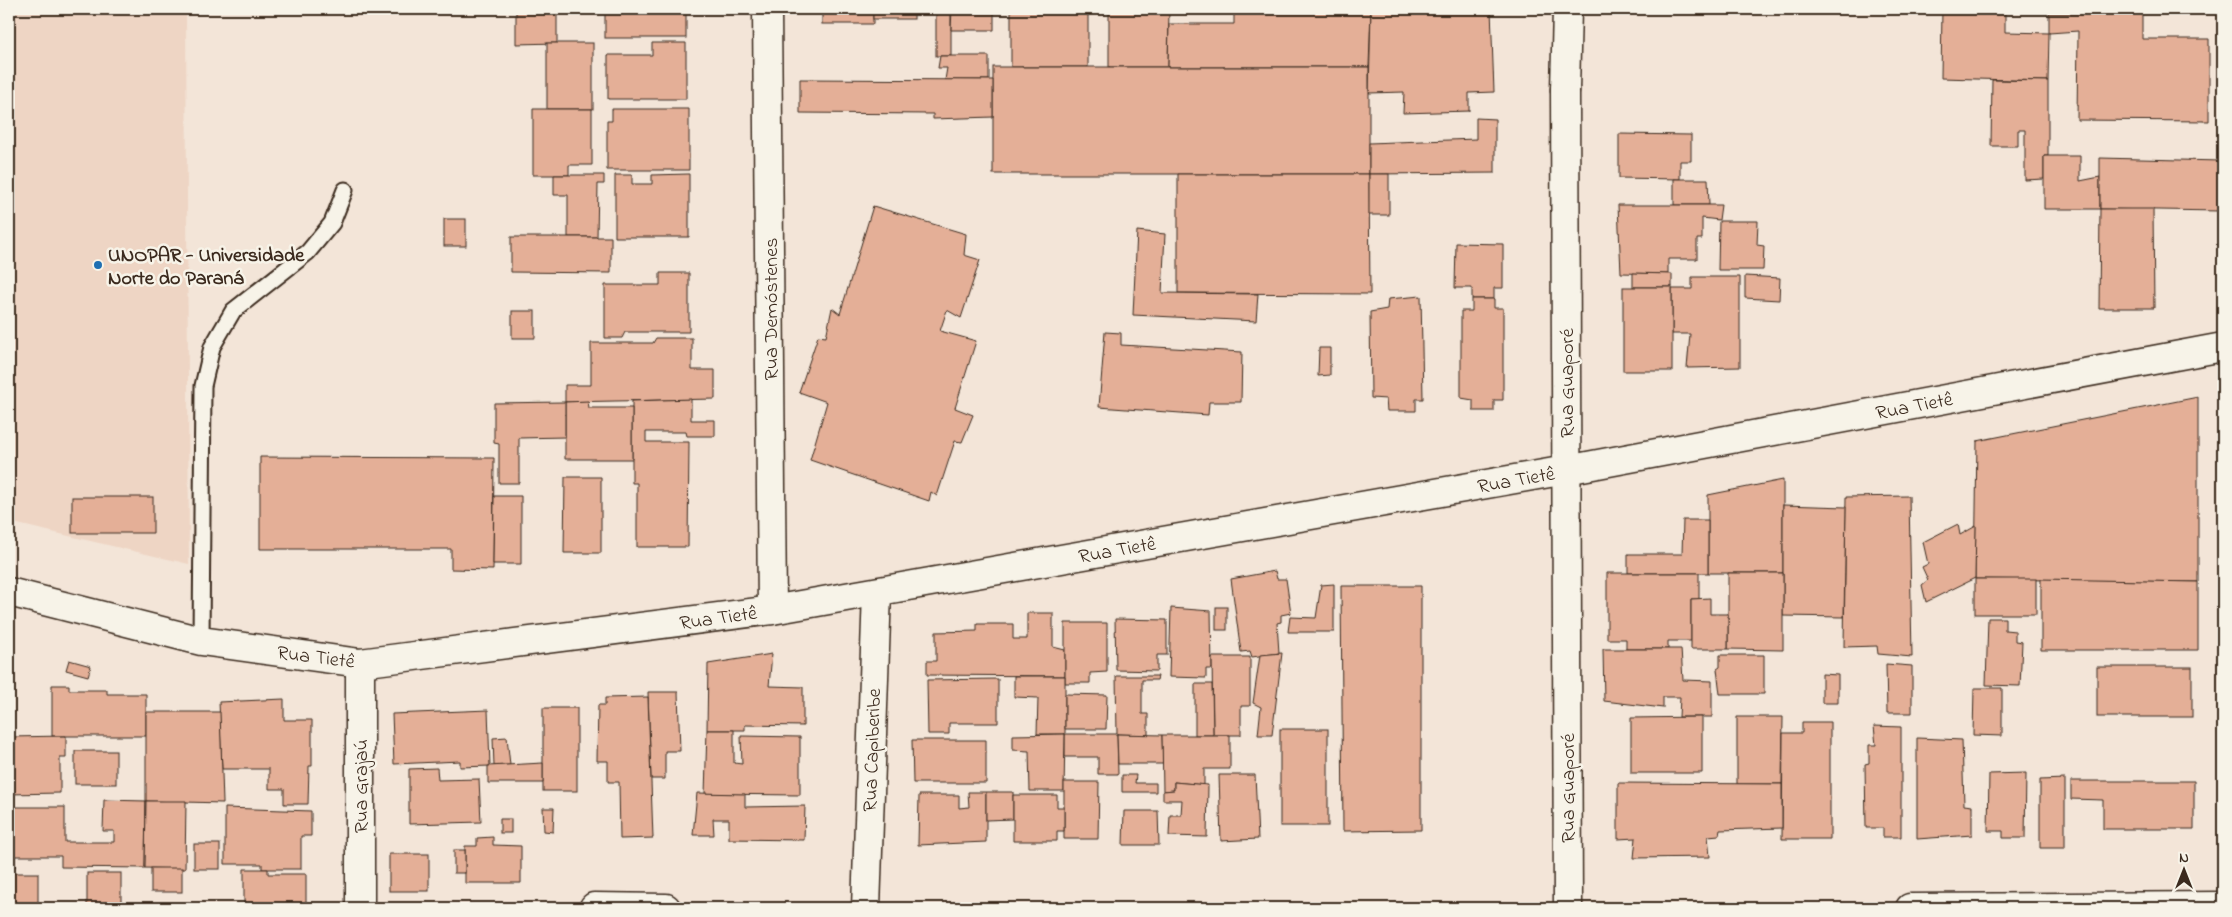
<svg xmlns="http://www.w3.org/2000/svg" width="2232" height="917" viewBox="0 0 2232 917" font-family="'Indie Flower',sans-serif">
  <rect width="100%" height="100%" fill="#f3e5d8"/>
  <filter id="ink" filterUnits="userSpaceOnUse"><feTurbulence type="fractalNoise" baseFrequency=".02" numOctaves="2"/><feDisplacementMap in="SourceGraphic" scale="10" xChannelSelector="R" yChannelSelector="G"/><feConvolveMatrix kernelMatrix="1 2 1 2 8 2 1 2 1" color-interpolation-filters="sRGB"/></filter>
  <g filter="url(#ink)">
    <path fill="#eed5c4" d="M9 9H186L189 564 9 522Z"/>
    <g fill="#e4af97" stroke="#3b2a1e">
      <path d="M516 9H557V43L516 44Z"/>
      <rect x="605" y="9" width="81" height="29"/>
      <rect x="822" y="9" width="51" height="15"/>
      <rect x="873" y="9" width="41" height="10"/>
      <rect x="936" y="9" width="15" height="47"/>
      <path d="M952 9H994V30H951Z"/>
      <rect x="1011" y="9" width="77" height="58"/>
      <path d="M1109 9H1169L1168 67H1109Z"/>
      <path d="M1234 9H1269V12L1371 9 1369 67H1168L1169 24H1234Z"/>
      <path d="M1371 9H1491L1494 92 1469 93V111L1403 113 1404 92 1369 93Z"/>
      <path d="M1942 9H2005V32L2049 33 2048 81 1941 78Z"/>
      <rect x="2049" y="9" width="142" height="4"/>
      <path d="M2049 13H2142V39H2209V121L2077 120 2078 31 2049 33Z"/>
      <rect x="547" y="43" width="46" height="66"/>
      <path d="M652 43H686V99H608V55H652Z"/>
      <path d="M940 56H989V80H945L947 68H938Z"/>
      <rect x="993" y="67" width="376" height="107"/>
      <path d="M800 79 993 80V117L933 119V114L800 113Z"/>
      <path d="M1992 80 2048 81V156H2044V179L2025 180V130H2018V146H1991Z"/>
      <path d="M533 109H592V165H569V175H533Z"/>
      <path d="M612 109H689V170H607V121H612Z"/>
      <path d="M1476 118 1495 119V173L1369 174V143L1476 139Z"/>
      <path d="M1619 134 1691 135V161H1680V179L1619 178Z"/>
      <path d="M2044 156H2080V181L2100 177V209H2044Z"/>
      <path d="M2100 158 2220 161V211L2100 209Z"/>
      <path d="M689 174V237H615V175H632V184H652V175Z"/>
      <path d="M1178 174H1369L1370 294 1178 293Z"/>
      <rect x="1369" y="174" width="20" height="41"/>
      <path d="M554 175H604V184H598L597 237H568V195H554Z"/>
      <path d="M1674 179H1708L1709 205H1674Z"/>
      <path d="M1618 205H1721L1719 220 1702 218V239H1697V259H1668V274L1621 273Z"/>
      <path d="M873 206 966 234 964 255 980 260 961 318 947 310 940 331 976 341 955 408 973 415 962 442 955 441 937 496 931 492 929 501 810 460 827 402 799 392 818 336 826 337 832 308 840 314Z"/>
      <path d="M2100 209H2153L2154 308H2099Z"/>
      <rect x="444" y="219" width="22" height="27"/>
      <path d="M1719 221H1758L1757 245 1764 246 1763 270H1718Z"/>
      <path d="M1137 231 1165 234 1162 293 1258 294 1256 321 1133 315Z"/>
      <path d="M511 237H611V273L511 272Z"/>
      <path d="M1456 243 1503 244V288H1494V299H1472V288H1455Z"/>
      <path d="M660 273H689V332H625L622 338H605V285H660Z"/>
      <path d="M1633 273 1672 274V287H1633Z"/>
      <path d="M1745 276 1780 278 1779 300 1745 298Z"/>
      <path d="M1692 277H1740V367L1687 368 1690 334H1672V289H1692Z"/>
      <rect x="1623" y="287" width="49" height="84"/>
      <path d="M1421 296 1423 399H1416V411H1387L1386 399 1371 398 1370 312 1387 309 1388 299Z"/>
      <path d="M1472 299H1494V308H1503V400H1494V411H1473V400L1461 398V311H1472Z"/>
      <rect x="512" y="311" width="23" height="27"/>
      <path d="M1105 332 1121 333V345L1242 352 1241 402H1209L1208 415 1099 407Z"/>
      <path d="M656 338H692V370H715V399L565 402V385H591V343H653Z"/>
      <path d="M1319 348H1330V375L1318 376Z"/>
      <path d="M2198 397V582L1975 579 1977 441Z"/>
      <path d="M691 399V420H715V436H687L686 432H646V442H689L688 547H637V483H632V401Z"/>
      <path d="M588 401 589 408H632V459H565V402Z"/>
      <path d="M565 402V437L519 438V483H499V444L494 443V403Z"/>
      <path d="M260 457 494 458 493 570 451 569V549H260Z"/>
      <path d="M565 477H601V553H564Z"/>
      <path d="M1783 480V573H1708V495Z"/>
      <path d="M494 496H521V564H493Z"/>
      <path d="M1909 496 1912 657 1878 654 1877 646 1844 647 1846 497Z"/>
      <rect x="72" y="497" width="81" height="36"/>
      <path d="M1783 505 1846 507 1844 617 1783 616Z"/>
      <path d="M1683 520H1708V573H1628V554H1682Z"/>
      <path d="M1958 524 1960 535 1976 526 1975 578 1926 602 1922 585 1928 580 1922 567 1928 564 1923 542Z"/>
      <path d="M1275 571 1277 579H1286L1291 613 1281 615V622L1277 623 1279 653 1252 657 1250 651 1241 652 1231 579Z"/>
      <path d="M1607 573H1699V599H1691V641H1668V649H1626V639H1607Z"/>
      <path d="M1728 573H1783V650L1728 649Z"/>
      <rect x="1975" y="579" width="61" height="35"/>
      <path d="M2041 579 2198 582V650H2041Z"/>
      <path d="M1334 584V632H1288L1290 617 1316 618 1321 585Z"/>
      <path d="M1341 586H1421V830L1343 831Z"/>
      <path d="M1710 598V614H1728V649H1691V599Z"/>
      <rect x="1216" y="607" width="11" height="23"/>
      <path d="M1171 608 1211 611 1212 669H1206V678L1169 677Z"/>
      <path d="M1027 613H1053V647L1065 650V676L927 675V661H936V632L977 631V624H1013V639H1027Z"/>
      <path d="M1988 618H2005V630L2015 631V641L2022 642 2020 686 1986 685Z"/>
      <path d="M1115 619 1167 620V655H1157V671L1116 670Z"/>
      <path d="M1065 623H1107V672L1090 673V683H1065Z"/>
      <path d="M1603 649H1681L1683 680 1712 681V717H1679L1680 697H1663V708L1604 701Z"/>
      <path d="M1282 653 1272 735H1258L1261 707 1253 703 1260 655Z"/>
      <path d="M772 654 769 686 803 687V726L745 725V730H707L708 664Z"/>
      <path d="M1720 655H1764V694H1720L1717 669 1720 667Z"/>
      <path d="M1212 657H1250V706H1241V735H1213Z"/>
      <path d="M69 660 91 666 88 676 66 670Z"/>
      <path d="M1886 664 1912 666V713H1887Z"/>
      <rect x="2097" y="667" width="95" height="50"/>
      <path d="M1822 674 1838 675V703H1822Z"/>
      <path d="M1014 676H1065V734H1037L1038 698 1014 697Z"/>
      <path d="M1116 676H1158L1157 680H1142V714H1148V735L1117 734Z"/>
      <path d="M998 679V723H949V734H928L927 680Z"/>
      <path d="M1195 684H1212L1213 735H1195Z"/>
      <path d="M52 685H69V690H107V694H146V736H52Z"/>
      <path d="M1974 688H2002V736L1973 735Z"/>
      <path d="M648 692H678L680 751H665V779H651Z"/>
      <path d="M1065 694 1107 695 1106 729H1065Z"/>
      <path d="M648 697 653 838 620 839 619 782H608V761H597L598 705H605V698Z"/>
      <path d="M284 699V720H312V766H309L308 804H284V789H269V769H222L219 702Z"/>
      <rect x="543" y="708" width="34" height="83"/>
      <path d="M488 710 490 766 460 767V761L394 764 392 714Z"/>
      <path d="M146 712H220L223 803 146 801Z"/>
      <path d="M1702 717V773H1631V718Z"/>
      <path d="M1737 717H1783L1782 784H1737Z"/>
      <path d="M1802 722H1830V839H1782L1783 733H1802Z"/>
      <path d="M1874 726 1901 727V837H1883V828H1866L1865 764 1869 763V745H1876Z"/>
      <rect x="1280" y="729" width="48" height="97"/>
      <path d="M707 730H734V763L742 764 741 736 800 737V795L705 794Z"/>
      <path d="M1065 734H1117L1118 774H1098V757H1065Z"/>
      <path d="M1065 734 1064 791H1030L1029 751 1013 750V735Z"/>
      <path d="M1117 734 1162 735 1163 764H1118Z"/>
      <path d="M1162 735H1230V769H1204V785L1174 782V790L1163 791Z"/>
      <path d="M66 736V758H60V793L9 794V737Z"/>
      <path d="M507 737 510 765 494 766 493 738Z"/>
      <path d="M1917 738 1962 740 1964 805 1972 806V835L1917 839Z"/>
      <path d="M912 740H986V783H913Z"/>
      <rect x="75" y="751" width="41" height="33"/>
      <path d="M543 763V783H488V766Z"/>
      <path d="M437 768 438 780 479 779 481 822 409 824V769Z"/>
      <path d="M2026 773 2025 838H2003V831H1988L1989 774Z"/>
      <path d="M1122 775H1136L1135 783H1156V792H1122Z"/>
      <path d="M1219 775H1255L1258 839 1221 841Z"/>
      <path d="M2065 779V848H2040V780Z"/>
      <path d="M2071 781H2194V829H2103V800L2071 799Z"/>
      <path d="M1064 782H1099L1098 839H1064Z"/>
      <path d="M1174 782 1208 785 1207 837 1169 836 1170 815H1181L1182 800H1163V791L1174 790Z"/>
      <path d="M1618 783 1782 784V828L1720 830 1719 835 1708 836 1710 857 1634 858 1636 838 1618 839Z"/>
      <path d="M968 792H986V842L918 845 919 795H959V808L969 807Z"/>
      <path d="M986 792H1013V819L986 820Z"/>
      <path d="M697 793 745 794V807L805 806 804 840 729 839V819H713L714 835H693Z"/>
      <path d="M1013 795H1057V807H1064V831H1057V841H1013Z"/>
      <path d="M104 800 146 801 145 868 61 867V856H15V867H9V807H65V842H114V831H103Z"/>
      <path d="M146 801H186L185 869 145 868Z"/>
      <path d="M225 808 311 811V836H301V869H262V864H225Z"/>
      <path d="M543 808H554L553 832 544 831Z"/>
      <path d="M1124 811H1158L1159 845H1123Z"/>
      <rect x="500" y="819" width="11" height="14"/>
      <path d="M493 837V845L521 846V883H465V846H477V838Z"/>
      <rect x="194" y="844" width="26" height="25"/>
      <rect x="454" y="850" width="11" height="23"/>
      <rect x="389" y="854" width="40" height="37"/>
      <rect x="151" y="868" width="31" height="24"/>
      <path d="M244 869H268V874H306V908H244Z"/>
      <rect x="9" y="873" width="29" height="35"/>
      <rect x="87" y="873" width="34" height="35"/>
    </g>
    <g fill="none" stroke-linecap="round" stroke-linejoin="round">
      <g stroke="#3b2a1e" stroke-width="19">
        <path id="service" d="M201 641 203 386 212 347 233 311 308 252 332 223 345 190"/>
      </g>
      <g stroke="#3b2a1e" stroke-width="31">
        <g id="minor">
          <path d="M767 9 772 610"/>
          <path d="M1565 90 1567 9"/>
          <path d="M360 663V908"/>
          <path d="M594 907 666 908"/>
          <path d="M866 908 877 592"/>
          <path d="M1910 908 2223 906"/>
        </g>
      </g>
      <g stroke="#3b2a1e" stroke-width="31">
        <g id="tertiary">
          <path d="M1565 90 1568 908"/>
          <path d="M9 592 201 641 360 663 772 610 1566 470 2223 347"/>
        </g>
      </g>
      <use href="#service" stroke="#f7f3e8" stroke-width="15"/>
      <use href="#minor" stroke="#f7f3e8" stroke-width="28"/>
      <use href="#tertiary" stroke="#f7f3e8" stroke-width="28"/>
    </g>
  </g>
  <circle fill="#1f6fb2" stroke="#f7f3e8" stroke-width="2" cx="98" cy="265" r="5"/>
  <g text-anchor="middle" stroke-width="5" stroke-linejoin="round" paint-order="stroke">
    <g font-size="20" font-weight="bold" fill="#3b2a1e" stroke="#f7f3e8" text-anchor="start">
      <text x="108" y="261">UNOPAR - Universidade<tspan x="108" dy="23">Norte do Paraná</tspan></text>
    </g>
    <g font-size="20" fill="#3b2a1e" stroke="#f7f3e8">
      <text transform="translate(770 309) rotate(-90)" y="7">Rua Demóstenes</text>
      <text transform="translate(1566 383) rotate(-90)" y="7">Rua Guaporé</text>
      <text transform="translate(1914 405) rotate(-11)" y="7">Rua Tietê</text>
      <text transform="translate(1516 479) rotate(-10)" y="7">Rua Tietê</text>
      <text transform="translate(1117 549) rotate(-10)" y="7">Rua Tietê</text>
      <text transform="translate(718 617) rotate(-8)" y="7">Rua Tietê</text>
      <text transform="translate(316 656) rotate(7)" y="7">Rua Tietê</text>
      <text transform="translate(871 750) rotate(-88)" y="7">Rua Capiberibe</text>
      <text transform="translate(360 786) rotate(-90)" y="7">Rua Grajaú</text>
      <text transform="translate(1567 788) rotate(-90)" y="7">Rua Guaporé</text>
    </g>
  </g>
  <rect width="2232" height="917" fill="none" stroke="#f7f3e8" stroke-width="30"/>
  <rect x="15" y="15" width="2202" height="887" fill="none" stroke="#3b2a1e" stroke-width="2" filter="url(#ink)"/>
  <g transform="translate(2184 870)" stroke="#f7f3e8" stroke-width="4" paint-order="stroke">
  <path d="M0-4L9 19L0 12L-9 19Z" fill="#3b2a1e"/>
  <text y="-8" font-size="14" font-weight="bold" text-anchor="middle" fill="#3b2a1e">N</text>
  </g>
</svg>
